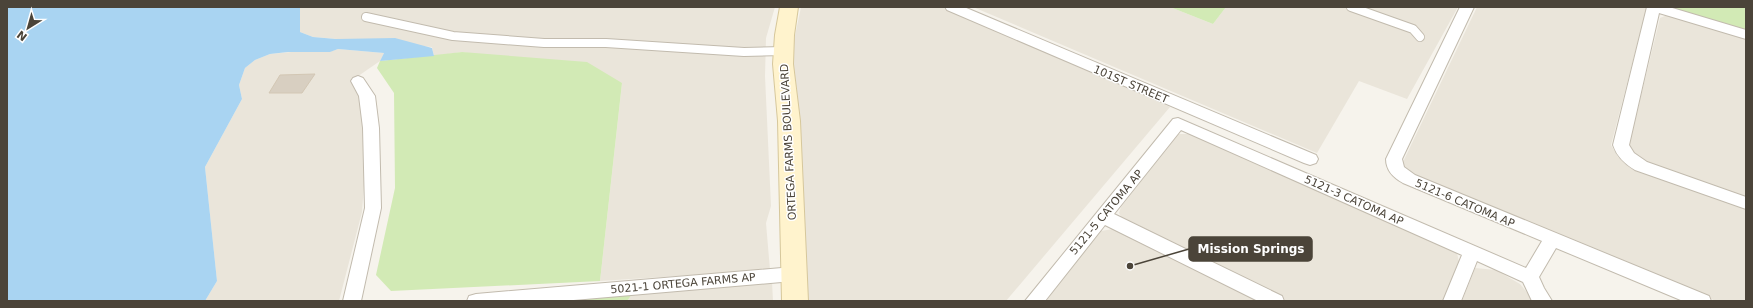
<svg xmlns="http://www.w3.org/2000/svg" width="1753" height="308" viewBox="0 0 1753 308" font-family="'DejaVu Sans',sans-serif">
  <rect width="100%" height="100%" fill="#f6f3ec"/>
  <g fill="#eae5da">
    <path d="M300 7H775L766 38 765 76 771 206 766 223 770 270 600 281 622 83 462 52 434 56 432 47 313 37 300 32Z"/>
    <path d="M801 7H941L1170 107 1006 301H808L792 50Z"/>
    <path d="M973 7H1170L1213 24 1226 7H1458L1407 99 1359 81 1317 153Z"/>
    <path d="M1477 7H1647L1611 145 1618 157 1639 171 1746 209V301H1716L1410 174 1403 169 1402 164Z"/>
    <path d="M1665 16H1673L1746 38V199L1638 160 1628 149 1660 18Z"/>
    <path d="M338 49 384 53 380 61 351 81 360 98 368 129 362 212 339 301H205L217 281 205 167 242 99 239 85 245 68 255 60 270 54 302 51 329 52Z"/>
    <path d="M1178 134H1191L1457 253 1459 262 1443 301H1287L1123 220 1119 213 1121 207Z"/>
    <path d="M1113 229 1257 301H1045L1101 231Z"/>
    <path d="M1475 268 1496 270 1520 284 1534 301H1462Z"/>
    <path d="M772 282 773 301H627L633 293Z"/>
  </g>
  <g fill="#d2eab5">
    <path d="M1170 7H1226L1213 24Z"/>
    <path d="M1669 7H1746V31Z"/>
    <path d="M462 52 587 62 622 83 600 281 391 291 376 275 395 188 394 93 377 68 380 61Z"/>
    <path d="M633 293 627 301H552Z"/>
  </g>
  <path fill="#a9d4f2" d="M7 7H300V32L313 37 336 39 395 38 432 48 434 56 380 61 384 53 338 49 330 52H288L270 54 255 60 245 68 239 85 242 99 205 167 217 281 205 301H7Z"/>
  <path fill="#d8cfc1" stroke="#d3c7b4" d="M315 74 302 93H269L280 75Z"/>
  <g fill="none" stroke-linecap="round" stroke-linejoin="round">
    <g stroke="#c2bbae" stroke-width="10">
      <g id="lane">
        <path d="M1351 7 1413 29 1420 37"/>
        <path d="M366 17 453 36 544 43H606L744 52 783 51"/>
      </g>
    </g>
    <g stroke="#c2bbae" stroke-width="2">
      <g id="street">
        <path d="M945 7H964L1316 155 1318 159 1316 163 1310 165 1304 163 947 10Z"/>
        <path d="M1460 7H1474L1402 159 1404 167 1415 175 1709 296 1711 301H1683L1556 248 1539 277 1544 288 1552 301H1532L1523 282 1477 261 1461 301H1443L1462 255 1181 130 1114 214 1282 296 1284 301H1258L1105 225 1045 301H1025L1173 119 1178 118 1526 268 1542 241 1403 183C1394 178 1386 171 1386 159Z"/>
        <path d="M1647 7H1669L1746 30V39L1659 13 1629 145 1634 153 1647 162 1746 197V209L1635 170C1625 164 1617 157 1613 145Z"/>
        <path d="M358 76 363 78 375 96 379 128 381 208 361 301H343L365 208 363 128 359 96 351 81 353 78Z"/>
        <path d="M793 267 799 269 802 274 799 279 793 281 562 301H467L469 296 476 294Z"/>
      </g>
    </g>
    <g stroke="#d6c79b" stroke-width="2">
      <path id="secondary" d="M780 7H798L794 35 793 64 800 121 808 301H782L778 121 773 64 775 35Z"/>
    </g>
    <use href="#lane" stroke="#fff" stroke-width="8"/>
    <use href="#street" fill="#fff" fill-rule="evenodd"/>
    <use href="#secondary" fill="#fff3cd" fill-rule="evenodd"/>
  </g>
  <g text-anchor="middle" stroke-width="3" stroke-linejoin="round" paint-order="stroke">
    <g font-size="11" fill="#4b4439" stroke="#fff">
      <text transform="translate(1131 84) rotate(23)" y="4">101ST STREET</text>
      <text transform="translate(788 142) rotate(-93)" y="4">ORTEGA FARMS BOULEVARD</text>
      <text transform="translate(1354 200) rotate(24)" y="4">5121-3 CATOMA AP</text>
      <text transform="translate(1465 203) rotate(23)" y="4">5121-6 CATOMA AP</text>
      <text transform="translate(1106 212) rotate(-50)" y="4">5121-5 CATOMA AP</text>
      <text transform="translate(683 283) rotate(-5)" y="4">5021-1 ORTEGA FARMS AP</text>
    </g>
  </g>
  <path fill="none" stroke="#4b4439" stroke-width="1.5" d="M1130 266L1189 249"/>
  <circle fill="#4b4439" stroke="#fff" stroke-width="1.5" cx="1130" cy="266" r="4"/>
  <rect fill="#4b4439" stroke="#4b4439" stroke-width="1.5" x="1189" y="237" width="123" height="24" rx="4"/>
  <g font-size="12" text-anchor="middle" font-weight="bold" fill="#fff">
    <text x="1251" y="253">Mission Springs</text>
  </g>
  <rect width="1753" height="308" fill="none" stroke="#4b4439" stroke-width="16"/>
  <g transform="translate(28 28) rotate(217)" stroke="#ffffff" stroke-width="3" paint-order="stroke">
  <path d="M0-3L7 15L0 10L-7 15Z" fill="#4b4439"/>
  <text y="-6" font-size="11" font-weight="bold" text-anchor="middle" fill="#4b4439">N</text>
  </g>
</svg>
